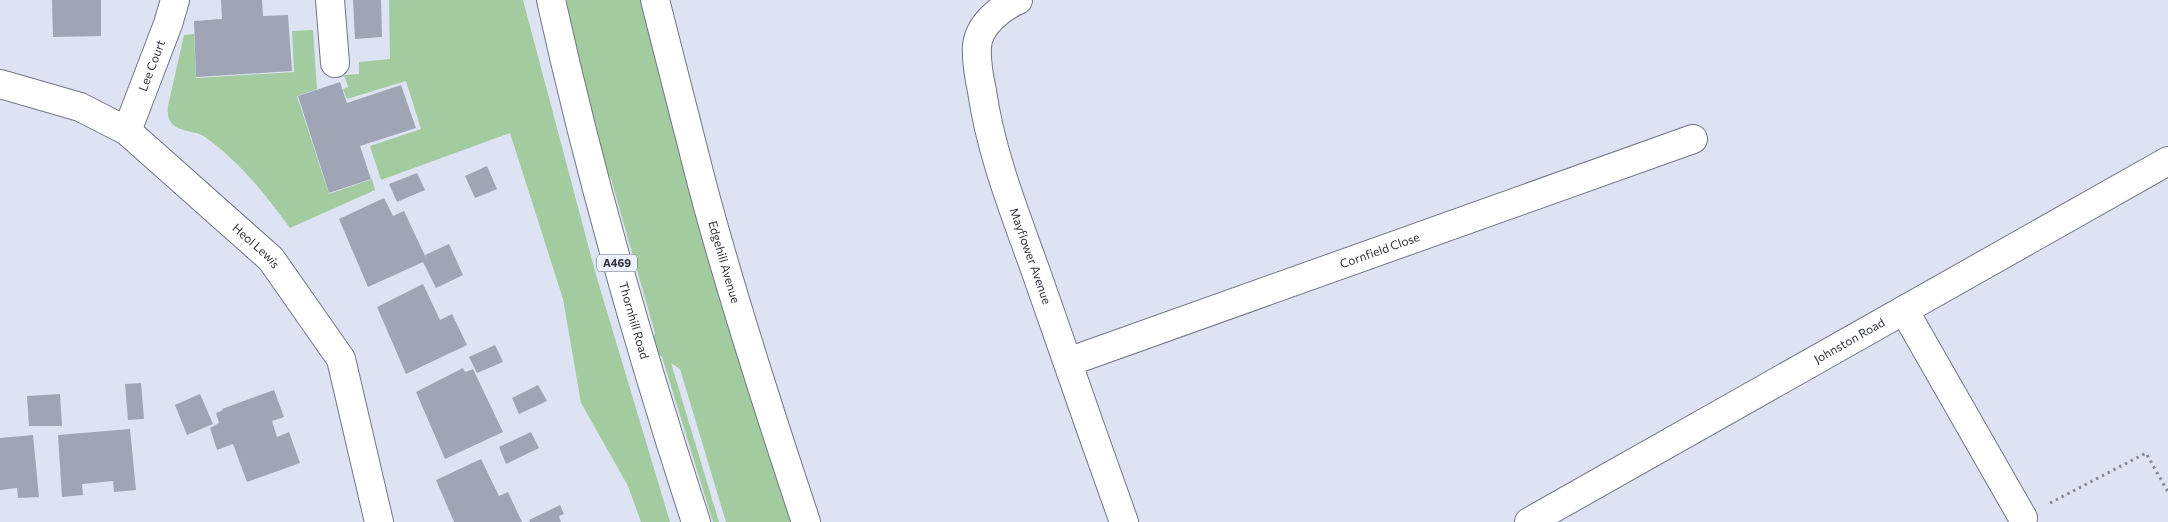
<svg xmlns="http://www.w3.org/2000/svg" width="2168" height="522" viewBox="0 0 2168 522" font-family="Commissioner,sans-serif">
  <rect width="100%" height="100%" fill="#dee3f4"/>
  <g fill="#a2cba0">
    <path d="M389 0H523L596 275 670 522H641L628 486 581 403 563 299 510 133 381 180 370 146 421 129 406 81 347 99 343 89 348 87 344 75 359 74V62L390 59Z"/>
    <path d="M567 0H642L792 522H726L680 369 671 363 719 522H713L662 357 654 351 653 340 655 333 611 179 607 172 597 162 566 14Z"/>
    <path d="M313 30 317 89 297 96 329 194 372 179 375 190 290 228C266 195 239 161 205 137 191 128 165 135 168 106L184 35 194 34 196 78 294 72 292 31Z"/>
  </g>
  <g fill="#a0a5b5">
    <path d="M52 0H101V36L53 37Z"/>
    <path d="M221 0H262L263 16 288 15 292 71 196 77 194 21 222 19Z"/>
    <path d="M353 0H381L382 37 355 39Z"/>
    <path d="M340 82 347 103 401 85 416 128 360 146 371 179 329 193 298 96Z"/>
    <path d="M487 166 497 189 475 198 465 176Z"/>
    <path d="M417 173 425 190 397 202 389 184Z"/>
    <path d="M384 198 393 216 404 211 427 260 425 255 449 244 463 275 436 288 423 262 368 287 339 219Z"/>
    <path d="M423 284 440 320 452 314 467 345 406 374 377 307Z"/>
    <path d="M495 345 503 362 477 373 469 357Z"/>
    <path d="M463 368 465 372 473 369 503 432 445 459 416 392Z"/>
    <path d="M141 383 144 419 128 420 125 384Z"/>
    <path d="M538 385 547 401 519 414 512 398Z"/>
    <path d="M274 390 284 417 272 421 277 437 289 432 300 463 247 482 233 444 217 450 210 428 219 423 216 413 223 410 222 409Z"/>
    <path d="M60 394 62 426H29L27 396Z"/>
    <path d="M200 394 213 424 187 435 175 405Z"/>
    <path d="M130 429 136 490 114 492 113 481 82 484 83 495 62 497 58 435Z"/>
    <path d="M531 432 539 448 506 464 499 447Z"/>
    <path d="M33 435 39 497 18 498 17 488 0 490V438Z"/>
    <path d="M481 459 499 496 508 492 522 522H454L436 480Z"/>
    <path d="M560 505 564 514 559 516 561 522H530L529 520Z"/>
  </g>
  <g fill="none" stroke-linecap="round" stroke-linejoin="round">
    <g stroke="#717685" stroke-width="30">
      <g id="minor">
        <path d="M330 0 335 63"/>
        <path id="s1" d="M655 0C671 63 687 125 703 188 733 300 769 411 806 522"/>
        <path id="s2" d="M1018 0C1000 8 979 25 977 46 976 61 979 77 982 91 991 154 1015 213 1036 272 1065 355 1094 439 1124 522"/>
        <path id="s3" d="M0 84 80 107 127 131 271 259 341 359 379 522"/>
        <path id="s4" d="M127 131 168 24 175 0"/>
        <path d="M1904 310 2023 518"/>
        <path id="s5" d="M1068 362 1693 139"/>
        <path id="s6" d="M1529 522 2168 161"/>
      </g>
    </g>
    <g stroke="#717685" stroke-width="30">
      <g id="major">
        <path id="s7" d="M551 0C590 176 640 351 696 522"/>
      </g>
    </g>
    <path stroke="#868a95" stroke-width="3" stroke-dasharray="2.5 4" stroke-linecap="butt" d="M2050 503 2146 453 2168 492"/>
    <use href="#minor" stroke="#fff" stroke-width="28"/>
    <use href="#major" stroke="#fff" stroke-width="28"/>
  </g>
  <g text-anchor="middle" stroke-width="5" stroke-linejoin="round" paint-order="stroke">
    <rect fill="#ecf1fe" stroke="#686b73" stroke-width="1" x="597" y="254.5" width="40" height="17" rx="4"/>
    <g font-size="11" font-weight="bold" fill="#2f3238">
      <text x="617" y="267">A469</text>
    </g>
    <g font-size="12" fill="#2f3238" stroke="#ecf1fe">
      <text dy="4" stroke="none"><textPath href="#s4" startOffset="70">Lee Court</textPath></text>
      <text dy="4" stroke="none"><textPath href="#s3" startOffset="309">Heol Lewis</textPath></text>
      <text dy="4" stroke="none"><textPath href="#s5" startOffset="331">Cornfield Close</textPath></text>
      <text dy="4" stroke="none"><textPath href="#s2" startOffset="282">Mayflower Avenue</textPath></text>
      <text dy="4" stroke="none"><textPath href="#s1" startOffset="271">Edgehill Avenue</textPath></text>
      <text dy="4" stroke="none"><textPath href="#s7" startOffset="331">Thornhill Road</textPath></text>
      <text dy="4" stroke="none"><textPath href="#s6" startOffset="368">Johnston Road</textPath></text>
    </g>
  </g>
</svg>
